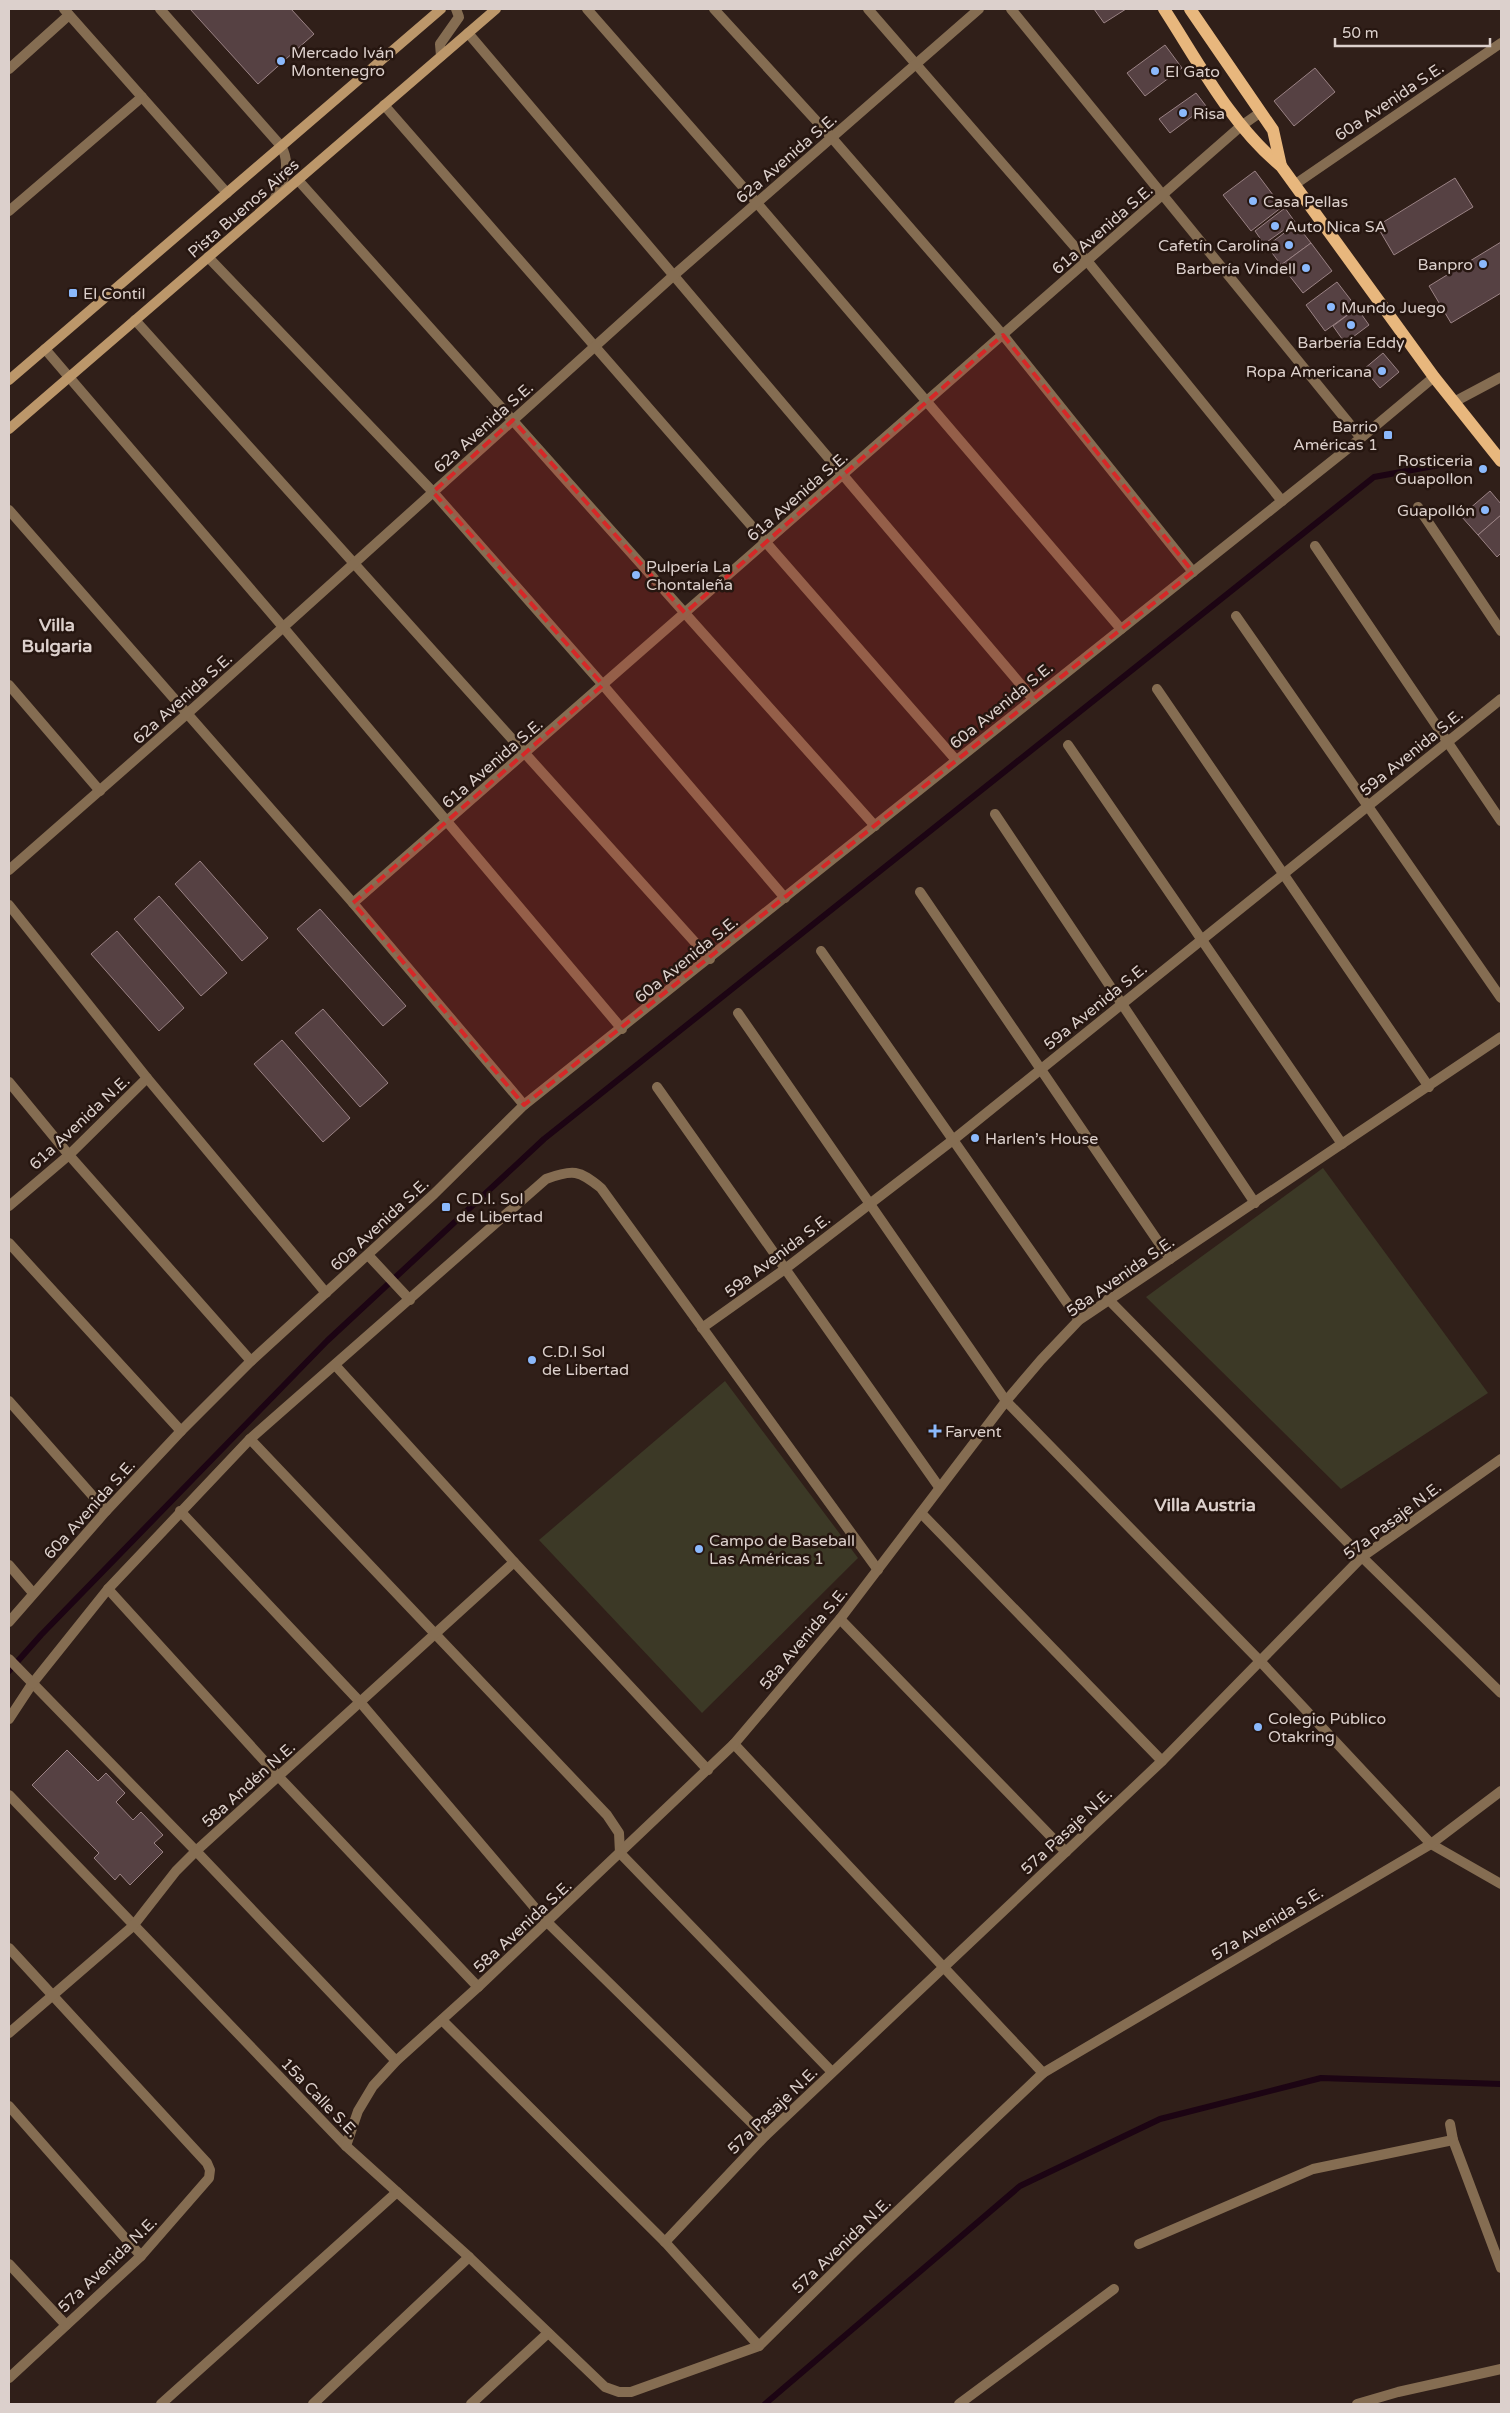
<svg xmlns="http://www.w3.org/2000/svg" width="1510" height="2413" viewBox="0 0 1510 2413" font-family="'Varela Round',sans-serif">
  <rect width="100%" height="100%" fill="#301f19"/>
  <g fill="#3c3926">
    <path d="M1323 1168 1488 1393 1341 1489 1146 1297Z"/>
    <path d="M725 1381 858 1558 702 1713 539 1540Z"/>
  </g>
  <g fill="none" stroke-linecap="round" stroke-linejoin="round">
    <g stroke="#1c0413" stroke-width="6">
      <path d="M9 1671 41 1635 327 1341 544 1139 1374 477 1450 463"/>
      <path d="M765 2404 1020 2186 1160 2119 1321 2078 1501 2084"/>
    </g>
  </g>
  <g fill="#564143" stroke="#9a8284">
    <path d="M190 9H291L314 34 258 84Z"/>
    <path d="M1094 9H1126L1104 23Z"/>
    <path d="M1165 45 1182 68 1145 96 1127 73Z"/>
    <path d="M1315 68 1335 92 1294 126 1274 101Z"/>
    <path d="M1196 93 1206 106 1170 133 1159 119Z"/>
    <path d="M1255 171 1282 207 1251 231 1223 195Z"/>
    <path d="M1455 178 1473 207 1394 255 1377 226Z"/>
    <path d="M1285 208 1295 222 1264 244 1255 231Z"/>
    <path d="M1296 224 1311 243 1281 265 1267 246Z"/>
    <path d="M1501 242V293L1451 323 1429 286Z"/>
    <path d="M1311 243 1332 271 1303 293 1281 265Z"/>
    <path d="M1337 282 1357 308 1325 331 1306 305Z"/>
    <path d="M1357 308 1369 325 1345 343 1333 326Z"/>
    <path d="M1383 353 1399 372 1380 388 1364 369Z"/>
    <path d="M1490 491 1501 504V515L1478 535 1461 516Z"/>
    <path d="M1501 515V553L1497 557 1478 535Z"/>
    <path d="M200 861 268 938 242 961 175 884Z"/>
    <path d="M159 896 227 973 201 996 134 919Z"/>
    <path d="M320 909 406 1006 383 1026 297 929Z"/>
    <path d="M117 931 184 1008 159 1031 91 954Z"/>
    <path d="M323 1009 388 1083 360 1107 295 1033Z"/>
    <path d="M282 1040 350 1118 323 1142 254 1064Z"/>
    <path d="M67 1750 98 1781 106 1773 125 1793 116 1802 133 1820 141 1812 163 1835 154 1843 163 1852 130 1885 120 1874 115 1880 94 1858 99 1853 32 1785Z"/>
  </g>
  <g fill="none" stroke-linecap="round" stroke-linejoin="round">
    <g stroke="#856d52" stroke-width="10">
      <path d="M160 9 281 146C292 165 283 182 274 200"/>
      <path d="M441 56 440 44 459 17 456 9"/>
      <path d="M1454 402 1501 377"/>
      <path d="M9 1719 32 1684"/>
    </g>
    <g stroke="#856d52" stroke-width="10">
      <path d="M64 9 227 193"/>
      <path d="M587 9 757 203 1121 629"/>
      <path d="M714 9 832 138 1003 335 1193 572"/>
      <path d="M868 9 1088 262 1282 501"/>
      <path d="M1011 9 1361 438"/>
      <path d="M468 33 1033 699"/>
      <path d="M9 69 69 15"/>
      <path d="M384 105 956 760"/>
      <path d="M298 180 875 826"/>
      <path d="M1294 185 1501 43"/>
      <path d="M9 211 142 97"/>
      <path d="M208 257 433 492 603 685 785 898"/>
      <path d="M135 320 710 959"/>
      <path d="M45 349 283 627 622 1029"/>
      <path d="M1418 507 1501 631"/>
      <path d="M9 510 353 903 524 1105"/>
      <path d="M1315 546 1501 821"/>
      <path d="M1236 616 1501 998"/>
      <path d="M9 685 100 791"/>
      <path d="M1157 689 1429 1087"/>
      <path d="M1068 745 1342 1144"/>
      <path d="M995 814 1255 1203"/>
      <path d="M9 870 188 713 673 276 979 9"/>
      <path d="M920 892 1170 1259"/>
      <path d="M353 903 1241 126 1261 112"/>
      <path d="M9 905 147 1078 326 1293"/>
      <path d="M821 951 1079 1320"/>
      <path d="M738 1013 1006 1401 1260 1661 1431 1844 1501 1884"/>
      <path d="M9 1082 69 1155 251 1361"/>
      <path d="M657 1087 939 1487"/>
      <path d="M9 1206 69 1155 147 1078"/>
      <path d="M9 1243 181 1431"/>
      <path d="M368 1255 410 1300"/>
      <path d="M1108 1299 1362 1557 1501 1693"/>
      <path d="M702 1328 785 1269 953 1140 1501 699"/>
      <path d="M335 1365 514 1562 708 1770"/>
      <path d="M9 1401 106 1511"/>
      <path d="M250 1439 607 1815 619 1833 620 1853 832 2072"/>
      <path d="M180 1511 360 1702 547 1922 765 2136"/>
      <path d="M921 1513 1162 1761"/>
      <path d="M9 1565 33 1593"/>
      <path d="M108 1589 278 1776 478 1987"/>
      <path d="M840 1619 1066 1852"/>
      <path d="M9 1622 106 1511 181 1431 251 1361 434 1194 524 1105 1361 438 1434 377"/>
      <path d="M9 1659 196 1851 396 2061"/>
      <path d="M32 1684 108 1589 250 1439 546 1179C573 1169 579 1170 601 1188L878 1570"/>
      <path d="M734 1744 1043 2073"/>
      <path d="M9 1795 346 2146 469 2257 605 2387 619 2392H631L759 2346 854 2252 1043 2073 1431 1844 1501 1791"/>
      <path d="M9 1948 207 2163 210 2170 209 2178 141 2256 9 2378"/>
      <path d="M442 2020 665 2242 759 2346"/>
      <path d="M9 2033 133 1926 176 1871 196 1851 514 1562"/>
      <path d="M9 2106 141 2256"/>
      <path d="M1450 2124 1453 2140 1501 2268"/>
      <path d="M346 2146 358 2111 373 2086 396 2061 478 1987 734 1744 840 1619 1006 1401 1041 1360 1079 1320 1501 1037"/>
      <path d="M665 2242 765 2136 1162 1761 1362 1557 1501 1459"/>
      <path d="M1139 2244 1313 2169 1453 2140"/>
      <path d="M9 2264 66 2325"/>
      <path d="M161 2404 397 2192"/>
      <path d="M313 2404 469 2257"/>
      <path d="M471 2404 548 2333"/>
      <path d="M959 2404 1114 2289"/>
      <path d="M1357 2404 1398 2392 1501 2369"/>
    </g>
    <g stroke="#bc976a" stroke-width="10">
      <path d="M9 380 441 9"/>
      <path d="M9 429 496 9"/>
    </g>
    <g stroke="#e8b77d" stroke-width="12">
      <path d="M1164 9C1199 63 1231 125 1281 166L1434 377 1501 461"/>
      <path d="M1190 9 1273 130 1281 166"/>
    </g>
  </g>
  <path fill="#d62828" fill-opacity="0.2" stroke="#d62828" stroke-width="4" stroke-dasharray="10 6" stroke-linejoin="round" d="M1003 335 1193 572 524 1105 353 903 603 685 433 492 513 420 685 613Z"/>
  <g fill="#8bb9fc" stroke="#261610" stroke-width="2">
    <circle cx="281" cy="61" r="5"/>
    <circle cx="1155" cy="71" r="5"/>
    <circle cx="1183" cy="113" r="5"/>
    <circle cx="1253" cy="201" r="5"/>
    <circle cx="1275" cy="226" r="5"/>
    <circle cx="1289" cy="245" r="5"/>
    <circle cx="1483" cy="264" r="5"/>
    <circle cx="1306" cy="268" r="5"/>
    <rect x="68" y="288" width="10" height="10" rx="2.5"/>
    <circle cx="1331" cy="307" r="5"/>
    <circle cx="1351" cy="325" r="5"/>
    <circle cx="1382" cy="371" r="5"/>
    <rect x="1383" y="430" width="10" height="10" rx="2.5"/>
    <circle cx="1483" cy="469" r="5"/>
    <circle cx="1485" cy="510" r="5"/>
    <circle cx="636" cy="575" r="5"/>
    <circle cx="975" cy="1138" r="5"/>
    <rect x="441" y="1202" width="10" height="10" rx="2.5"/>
    <circle cx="532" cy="1360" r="5"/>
    <path d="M932.5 1423.5h5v5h5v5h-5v5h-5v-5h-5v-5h5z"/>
    <circle cx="699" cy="1549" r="5"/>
    <circle cx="1258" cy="1727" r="5"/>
  </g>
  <g text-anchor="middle" stroke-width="5" stroke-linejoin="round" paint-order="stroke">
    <g font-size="16" fill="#dcd0cc" stroke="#261610" text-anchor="start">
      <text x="291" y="58">Mercado Iván<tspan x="291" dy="18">Montenegro</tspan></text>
      <text x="1165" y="77">El Gato</text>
      <text x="1193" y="119">Risa</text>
      <text x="1263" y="207">Casa Pellas</text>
      <text x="1285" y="232">Auto Nica SA</text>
      <text x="1279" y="251" text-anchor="end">Cafetín Carolina</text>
      <text x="1473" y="270" text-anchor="end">Banpro</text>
      <text x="1296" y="274" text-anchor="end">Barbería Vindell</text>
      <text x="83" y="299">El Contil</text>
      <text x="1341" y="313">Mundo Juego</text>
      <text x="1351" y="348" text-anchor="middle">Barbería Eddy</text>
      <text x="1372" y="377" text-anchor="end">Ropa Americana</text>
      <text x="1378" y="432" text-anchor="end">Barrio<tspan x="1378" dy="18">Américas 1</tspan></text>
      <text x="1473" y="466" text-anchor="end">Rosticeria<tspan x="1473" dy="18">Guapollon</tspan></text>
      <text x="1475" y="516" text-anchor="end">Guapollón</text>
      <text x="646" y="572">Pulpería La<tspan x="646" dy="18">Chontaleña</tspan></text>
      <text x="985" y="1144">Harlen’s House</text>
      <text x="456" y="1204">C.D.I. Sol<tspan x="456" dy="18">de Libertad</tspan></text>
      <text x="542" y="1357">C.D.I Sol<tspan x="542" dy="18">de Libertad</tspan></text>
      <text x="945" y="1437">Farvent</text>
      <text x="709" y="1546">Campo de Baseball<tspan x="709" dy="18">Las Américas 1</tspan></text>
      <text x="1268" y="1724">Colegio Público<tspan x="1268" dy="18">Otakring</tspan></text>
    </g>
    <g font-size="16" fill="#dcd0cc" stroke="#261610">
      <text transform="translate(1389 101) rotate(-34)" y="6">60a Avenida S.E.</text>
      <text transform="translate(786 158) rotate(-41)" y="6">62a Avenida S.E.</text>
      <text transform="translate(243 208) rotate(-41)" y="6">Pista Buenos Aires</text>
      <text transform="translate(1102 229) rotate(-41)" y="6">61a Avenida S.E.</text>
      <text transform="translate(483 427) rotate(-42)" y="6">62a Avenida S.E.</text>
      <text transform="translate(797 496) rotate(-41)" y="6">61a Avenida S.E.</text>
      <text transform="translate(182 698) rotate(-42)" y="6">62a Avenida S.E.</text>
      <text transform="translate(1001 705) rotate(-39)" y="6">60a Avenida S.E.</text>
      <text transform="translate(1411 752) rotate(-39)" y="6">59a Avenida S.E.</text>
      <text transform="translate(492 763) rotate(-41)" y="6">61a Avenida S.E.</text>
      <text transform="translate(686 959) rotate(-39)" y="6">60a Avenida S.E.</text>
      <text transform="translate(1095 1006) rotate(-39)" y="6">59a Avenida S.E.</text>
      <text transform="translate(79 1122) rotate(-43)" y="6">61a Avenida N.E.</text>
      <text transform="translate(379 1224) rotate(-43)" y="6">60a Avenida S.E.</text>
      <text transform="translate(777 1255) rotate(-37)" y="6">59a Avenida S.E.</text>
      <text transform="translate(1120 1276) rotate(-35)" y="6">58a Avenida S.E.</text>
      <text transform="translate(89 1509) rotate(-48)" y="6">60a Avenida S.E.</text>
      <text transform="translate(1392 1520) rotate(-37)" y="6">57a Pasaje N.E.</text>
      <text transform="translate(803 1638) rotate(-50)" y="6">58a Avenida S.E.</text>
      <text transform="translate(248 1784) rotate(-42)" y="6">58a Andén N.E.</text>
      <text transform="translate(1066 1831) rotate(-43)" y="6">57a Pasaje N.E.</text>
      <text transform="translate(1267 1923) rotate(-31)" y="6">57a Avenida S.E.</text>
      <text transform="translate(522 1926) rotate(-43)" y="6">58a Avenida S.E.</text>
      <text transform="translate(320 2097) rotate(46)" y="6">15a Calle S.E.</text>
      <text transform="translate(772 2110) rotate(-44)" y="6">57a Pasaje N.E.</text>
      <text transform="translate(841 2245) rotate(-44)" y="6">57a Avenida N.E.</text>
      <text transform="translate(107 2264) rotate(-44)" y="6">57a Avenida N.E.</text>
    </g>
    <g font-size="18" font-weight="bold" fill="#dcd0cc" stroke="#261610">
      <text x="57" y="631">Villa<tspan x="57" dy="21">Bulgaria</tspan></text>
      <text x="1205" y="1511">Villa Austria</text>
    </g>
  </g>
  <rect width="1510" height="2413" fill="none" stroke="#dcd0cc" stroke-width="20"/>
  <path d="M1335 38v8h155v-8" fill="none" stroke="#dcd0cc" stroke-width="2.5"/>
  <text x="1342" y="38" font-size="15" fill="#dcd0cc" stroke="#261610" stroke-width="4" paint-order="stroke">50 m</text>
</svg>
